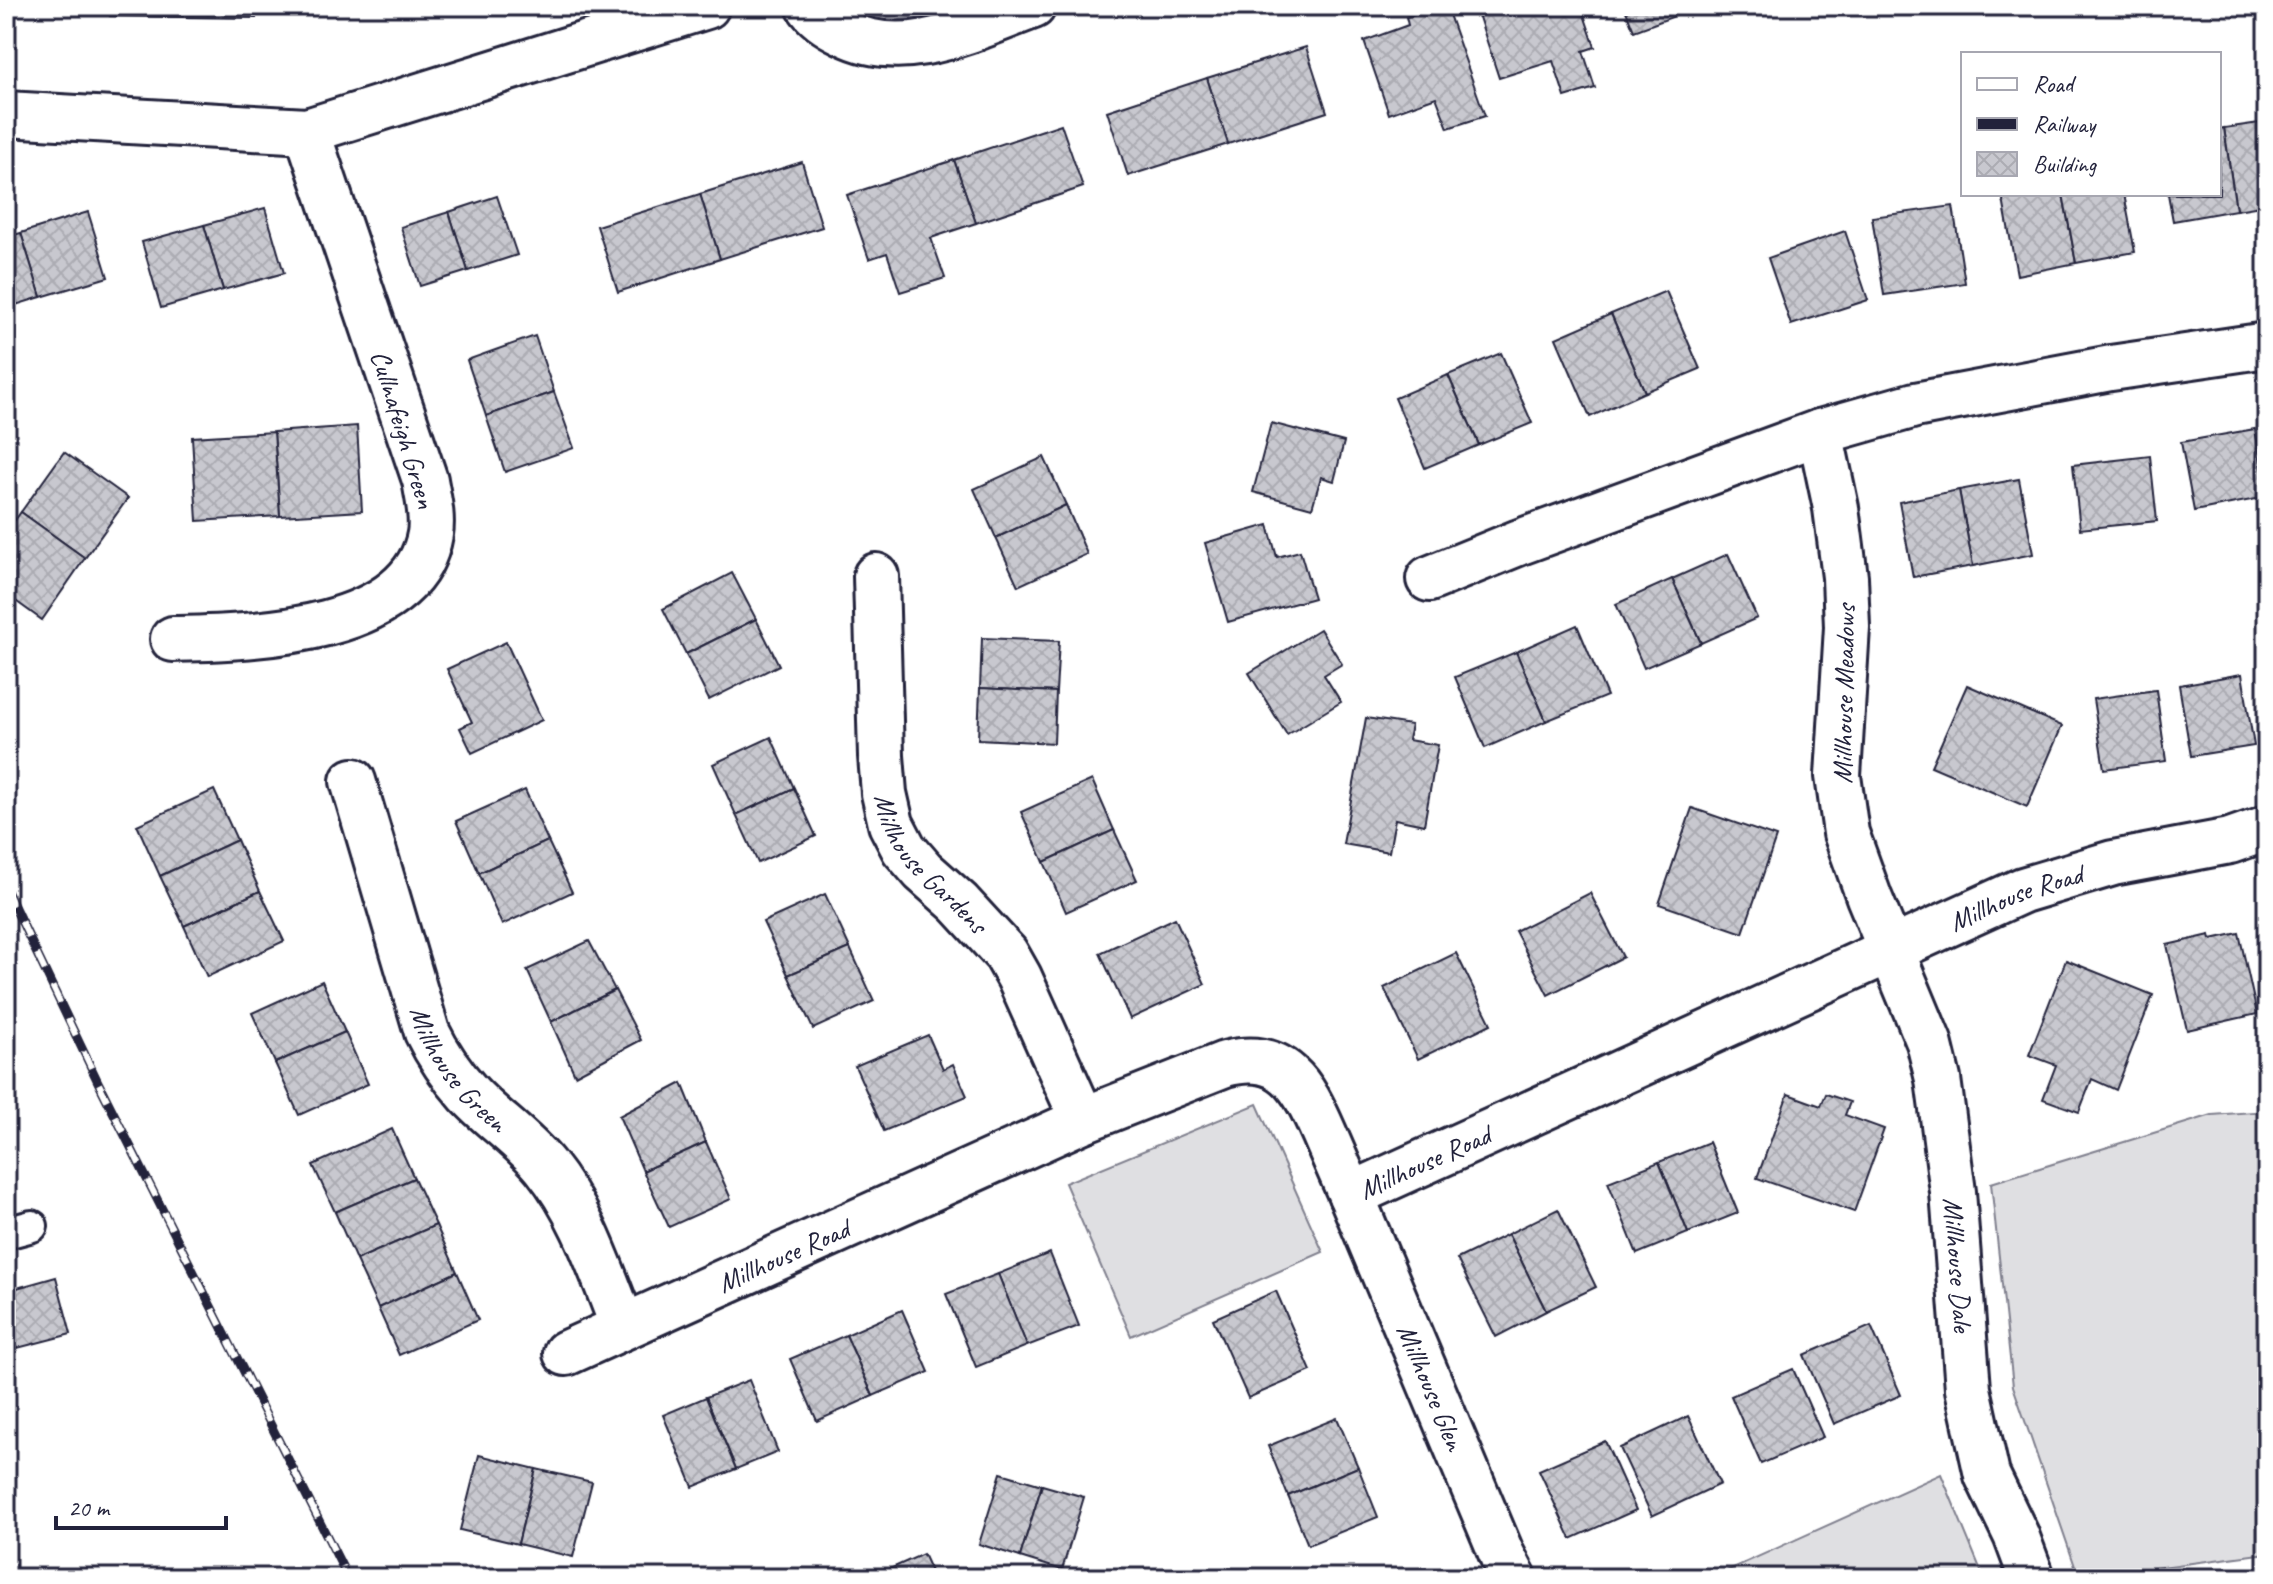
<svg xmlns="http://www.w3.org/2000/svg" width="2273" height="1584" viewBox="0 0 2273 1584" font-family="Caveat,sans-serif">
  <defs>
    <pattern id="building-cross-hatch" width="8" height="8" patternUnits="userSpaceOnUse" patternTransform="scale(2)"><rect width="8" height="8" fill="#c8c8cf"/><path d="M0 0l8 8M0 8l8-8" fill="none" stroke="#acacb3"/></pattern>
  </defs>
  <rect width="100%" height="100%" fill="#fff"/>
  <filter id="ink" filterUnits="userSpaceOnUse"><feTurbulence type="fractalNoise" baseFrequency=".0125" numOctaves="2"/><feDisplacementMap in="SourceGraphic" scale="16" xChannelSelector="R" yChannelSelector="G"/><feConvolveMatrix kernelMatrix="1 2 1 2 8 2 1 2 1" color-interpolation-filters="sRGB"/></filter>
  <g filter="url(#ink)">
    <g fill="#dfdfe2" stroke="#80808e" stroke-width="2">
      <path d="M855 6H952C915 18 891 28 855 6Z"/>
      <path d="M1257 1104 1323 1252 1131 1336 1065 1183Z"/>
      <path d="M2267 1111V1553L2079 1578 2013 1386 1991 1183 2212 1115Z"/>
      <path d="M1941 1474 1984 1578H1711Z"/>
    </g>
    <g fill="url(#building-cross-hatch)" stroke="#22223b" stroke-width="2">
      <path d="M111 6H183V17L110 16Z"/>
      <path d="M183 6H256V18L183 17Z"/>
      <path d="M1439 6H1446L1485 116 1448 128 1436 97 1389 114 1364 41 1408 25 1406 17Z"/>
      <path d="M1482 6H1581L1595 47 1583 51 1595 88 1565 97 1553 61 1499 78 1476 8Z"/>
      <path d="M1624 6H1680L1683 13 1634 31Z"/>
      <path d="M1306 47 1327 112 1228 144 1207 78Z"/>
      <path d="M1207 78 1228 144 1128 176 1107 111Z"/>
      <path d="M2267 122V205L2236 210 2224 128Z"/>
      <path d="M1061 124 1083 187 976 223 954 160Z"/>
      <path d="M2224 128 2236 210 2173 221 2168 194H2219V129Z"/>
      <path d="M954 160 976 223 931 238 945 278 900 292 887 253 869 259 847 195Z"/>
      <path d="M802 162 822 227 720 259 700 194Z"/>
      <path d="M700 194 720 259 618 292 597 226Z"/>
      <path d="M2002 194H2063L2076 263 2017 275Z"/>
      <path d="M2063 194H2124L2135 252 2076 263Z"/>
      <path d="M497 196 517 255 468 271 449 212Z"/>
      <path d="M1953 206 1965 283 1884 295 1872 217Z"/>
      <path d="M265 208 284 273 223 290 204 225Z"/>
      <path d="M88 212 108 277 41 297 21 233Z"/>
      <path d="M449 212 468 271 420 286 401 227Z"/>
      <path d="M204 225 223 290 161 308 142 242Z"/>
      <path d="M1845 231 1868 300 1791 325 1768 258Z"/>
      <path d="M21 233 41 297 6 308V237Z"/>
      <path d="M1666 291 1700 369 1645 392 1611 314Z"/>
      <path d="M1611 314 1645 392 1590 417 1556 338Z"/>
      <path d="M535 336 554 392 486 416 467 360Z"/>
      <path d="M1501 353 1532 423 1479 445 1448 375Z"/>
      <path d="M1448 375 1479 445 1425 468 1395 398Z"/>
      <path d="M554 392 574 448 505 472 486 416Z"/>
      <path d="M1271 423 1344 442 1334 481 1321 477 1312 508 1253 492Z"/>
      <path d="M357 426 362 511 280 516 274 432Z"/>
      <path d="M2255 429 2267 497 2194 511 2181 442Z"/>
      <path d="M274 432 280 516 197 521 192 437Z"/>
      <path d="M64 452 128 498 85 558 21 512Z"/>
      <path d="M2150 456 2157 521 2080 529 2073 465Z"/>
      <path d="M1044 457 1066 505 996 538 974 489Z"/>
      <path d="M2019 479 2033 554 1973 566 1959 490Z"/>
      <path d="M1959 490 1973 566 1913 577 1899 502Z"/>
      <path d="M1066 505 1087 554 1018 586 996 538Z"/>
      <path d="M21 512 85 558 42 620 6 594V532Z"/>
      <path d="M1268 525 1277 557 1300 551 1314 598 1228 622 1205 543Z"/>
      <path d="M1728 554 1757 618 1701 643 1672 579Z"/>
      <path d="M732 573 756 619 686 654 663 609Z"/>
      <path d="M1672 579 1701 643 1644 668 1616 604Z"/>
      <path d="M756 619 779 665 709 700 686 654Z"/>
      <path d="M1577 625 1607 696 1546 721 1516 652Z"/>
      <path d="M1320 629 1342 664 1324 675 1341 702 1287 735 1249 673Z"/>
      <path d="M982 638 1059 641 1056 692 980 688Z"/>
      <path d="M506 642 542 720 472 753 460 728 472 722 447 669Z"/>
      <path d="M1516 652 1546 721 1485 748 1455 677Z"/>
      <path d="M2242 674 2254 746 2191 756 2179 685Z"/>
      <path d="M1967 685 2062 726 2027 807 1931 766Z"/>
      <path d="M980 688 1056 692 1054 743 978 739Z"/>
      <path d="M2156 690 2166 761 2104 769 2093 699Z"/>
      <path d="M1366 718 1411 725 1408 740 1438 745 1424 825 1395 819 1389 852 1343 844Z"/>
      <path d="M771 737 794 788 736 815 713 764Z"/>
      <path d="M1092 780 1114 830 1044 862 1021 812Z"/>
      <path d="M794 788 816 836 758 863 736 815Z"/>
      <path d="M214 790 237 840 160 876 137 825Z"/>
      <path d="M525 790 548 841 479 873 456 821Z"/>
      <path d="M1692 808 1776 837 1743 933 1659 904Z"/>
      <path d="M1114 830 1137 880 1066 912 1044 862Z"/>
      <path d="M237 840 260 891 184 926 160 876Z"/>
      <path d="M548 841 572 892 502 925 479 873Z"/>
      <path d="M260 891 284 941 207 977 184 926Z"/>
      <path d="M1590 893 1623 957 1548 995 1515 931Z"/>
      <path d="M825 894 850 948 788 975 763 922Z"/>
      <path d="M1175 918 1205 984 1130 1019 1100 953Z"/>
      <path d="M2239 933 2257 1014 2187 1030 2167 945 2210 935 2211 939Z"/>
      <path d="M589 941 615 990 551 1022 527 970Z"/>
      <path d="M850 948 874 1001 813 1029 788 975Z"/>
      <path d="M1456 953 1491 1024 1418 1059 1384 988Z"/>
      <path d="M2066 960 2153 995 2116 1090 2092 1079 2079 1112 2043 1099 2056 1065 2029 1055Z"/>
      <path d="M322 981 345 1032 275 1063 252 1013Z"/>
      <path d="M615 990 641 1040 575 1075 551 1022Z"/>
      <path d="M345 1032 368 1084 299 1115 275 1063Z"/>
      <path d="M928 1035 943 1069 953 1064 967 1096 884 1131 855 1066Z"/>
      <path d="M682 1083 706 1142 643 1171 619 1116Z"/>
      <path d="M1788 1094 1821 1106 1826 1094 1850 1102 1845 1115 1884 1129 1854 1212 1757 1178Z"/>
      <path d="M392 1129 414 1178 335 1212 313 1165Z"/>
      <path d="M706 1142 731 1199 669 1227 643 1171Z"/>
      <path d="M1709 1142 1738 1213 1688 1233 1659 1162Z"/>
      <path d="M1659 1162 1688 1233 1637 1254 1608 1182Z"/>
      <path d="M414 1178 436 1225 356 1260 335 1212Z"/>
      <path d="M1558 1209 1596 1287 1546 1311 1508 1234Z"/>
      <path d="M436 1225 457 1272 378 1308 356 1260Z"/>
      <path d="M1508 1234 1546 1311 1496 1337 1457 1259Z"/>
      <path d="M1050 1253 1079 1326 1027 1346 998 1274Z"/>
      <path d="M457 1272 478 1320 399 1355 378 1308Z"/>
      <path d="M998 1274 1027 1346 976 1367 946 1294Z"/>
      <path d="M56 1277 71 1334 6 1351V1291Z"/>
      <path d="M1276 1291 1311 1371 1248 1398 1213 1319Z"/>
      <path d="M902 1310 929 1372 873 1396 846 1335Z"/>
      <path d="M1871 1326 1901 1395 1834 1424 1804 1355Z"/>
      <path d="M846 1335 873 1396 817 1421 790 1359Z"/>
      <path d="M1793 1369 1823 1437 1761 1464 1731 1396Z"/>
      <path d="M749 1380 778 1452 736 1469 706 1397Z"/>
      <path d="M706 1397 736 1469 693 1487 663 1415Z"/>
      <path d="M1688 1416 1720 1484 1652 1516 1620 1448Z"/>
      <path d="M1337 1418 1358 1467 1288 1496 1268 1446Z"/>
      <path d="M1605 1441 1636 1510 1571 1539 1539 1470Z"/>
      <path d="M479 1455 536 1469 518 1544 460 1530Z"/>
      <path d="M1358 1467 1378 1517 1308 1545 1288 1496Z"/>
      <path d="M536 1469 592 1482 573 1557 518 1544Z"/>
      <path d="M1001 1473 1042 1485 1020 1557 979 1544Z"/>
      <path d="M1042 1485 1084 1497 1062 1570 1020 1557Z"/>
      <path d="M923 1554 934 1578H886L883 1572Z"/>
    </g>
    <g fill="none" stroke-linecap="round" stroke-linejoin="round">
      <g stroke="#22223b" stroke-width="36">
        <path id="lane" d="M6 1233 32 1226"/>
      </g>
      <g stroke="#22223b" stroke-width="50">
        <g id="street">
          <path d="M809 6C817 18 830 26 843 32 905 64 973 28 1033 6"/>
          <path d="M6 114 307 131 707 6"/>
          <path id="s1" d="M1820 432 1836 508 1845 577 1847 627 1838 776 1846 833 1869 897 1929 1042 1938 1079 1953 1192 1968 1389 1987 1475 2016 1535 2032 1578"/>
          <path id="s2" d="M876 576 881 756 884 793 891 824 904 849 923 871 959 903 1006 954 1019 977 1083 1120"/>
          <path d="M1429 579 1520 542 1820 432 1915 405 2111 368 2267 345"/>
          <path d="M173 639C250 637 413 635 430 534 433 516 428 498 425 480L307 131"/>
          <path id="s3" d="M353 781 427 1032C438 1055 452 1075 469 1094 492 1119 523 1139 545 1166 583 1213 601 1271 623 1326"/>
          <path id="s4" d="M1351 1195 1502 1555 1514 1578"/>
          <path id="s5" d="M566 1353 1083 1120 1225 1064C1284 1049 1303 1085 1324 1133 1333 1154 1342 1175 1351 1195L2023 890 2113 863 2230 841 2267 828"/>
        </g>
      </g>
      <use href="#lane" stroke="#fff" stroke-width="30"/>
      <use href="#street" stroke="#fff" stroke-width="44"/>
      <g stroke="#22223b" stroke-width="9">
        <path id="rail" d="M6 889 98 1082 348 1578"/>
      </g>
      <use href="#rail" stroke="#fff" stroke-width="6" stroke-dasharray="18" stroke-linecap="butt"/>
    </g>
  </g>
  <g text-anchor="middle" stroke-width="6" stroke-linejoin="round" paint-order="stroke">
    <g font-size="28" fill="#22223b" stroke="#fff">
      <text transform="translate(404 429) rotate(73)" y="10">Cullnafeigh Green</text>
      <text transform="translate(1843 694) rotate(-89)" y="10">Millhouse Meadows</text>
      <text dy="10" stroke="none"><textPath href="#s2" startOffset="304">Millhouse Gardens</textPath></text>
      <text dy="10" stroke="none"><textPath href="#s5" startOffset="1652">Millhouse Road</textPath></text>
      <text dy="10" stroke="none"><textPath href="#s3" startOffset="310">Millhouse Green</textPath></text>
      <text dy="10" stroke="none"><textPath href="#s5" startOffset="1004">Millhouse Road</textPath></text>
      <text dy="10" stroke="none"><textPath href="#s5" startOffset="238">Millhouse Road</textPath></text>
      <text dy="10" stroke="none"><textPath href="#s1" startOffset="854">Millhouse Dale</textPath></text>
      <text dy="10" stroke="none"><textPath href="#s4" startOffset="208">Millhouse Glen</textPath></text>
    </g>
  </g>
  <rect width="2273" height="1584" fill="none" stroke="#fff" stroke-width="32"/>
  <rect x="16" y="16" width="2241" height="1552" fill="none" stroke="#22223b" stroke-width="3" filter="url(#ink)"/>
  <rect x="1961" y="52" width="260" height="144" fill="#ffffff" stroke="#a7a7b1" stroke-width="2"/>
  <rect x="1977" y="78" width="40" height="12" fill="#ffffff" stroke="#a7a7b1" stroke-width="2"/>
  <text x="2033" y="92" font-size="24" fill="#22223b">Road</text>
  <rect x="1977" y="118" width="40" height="12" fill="#22223b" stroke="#a7a7b1" stroke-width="2"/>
  <text x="2033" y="132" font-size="24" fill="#22223b">Railway</text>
  <rect x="1977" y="152" width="40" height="24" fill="url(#building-cross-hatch)" stroke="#a7a7b1" stroke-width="2"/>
  <text x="2033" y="172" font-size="24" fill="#22223b">Building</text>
  <path d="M56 1516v12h170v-12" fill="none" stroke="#22223b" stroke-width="4"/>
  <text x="68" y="1516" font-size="24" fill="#22223b" stroke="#ffffff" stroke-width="6" paint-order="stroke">20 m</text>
</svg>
